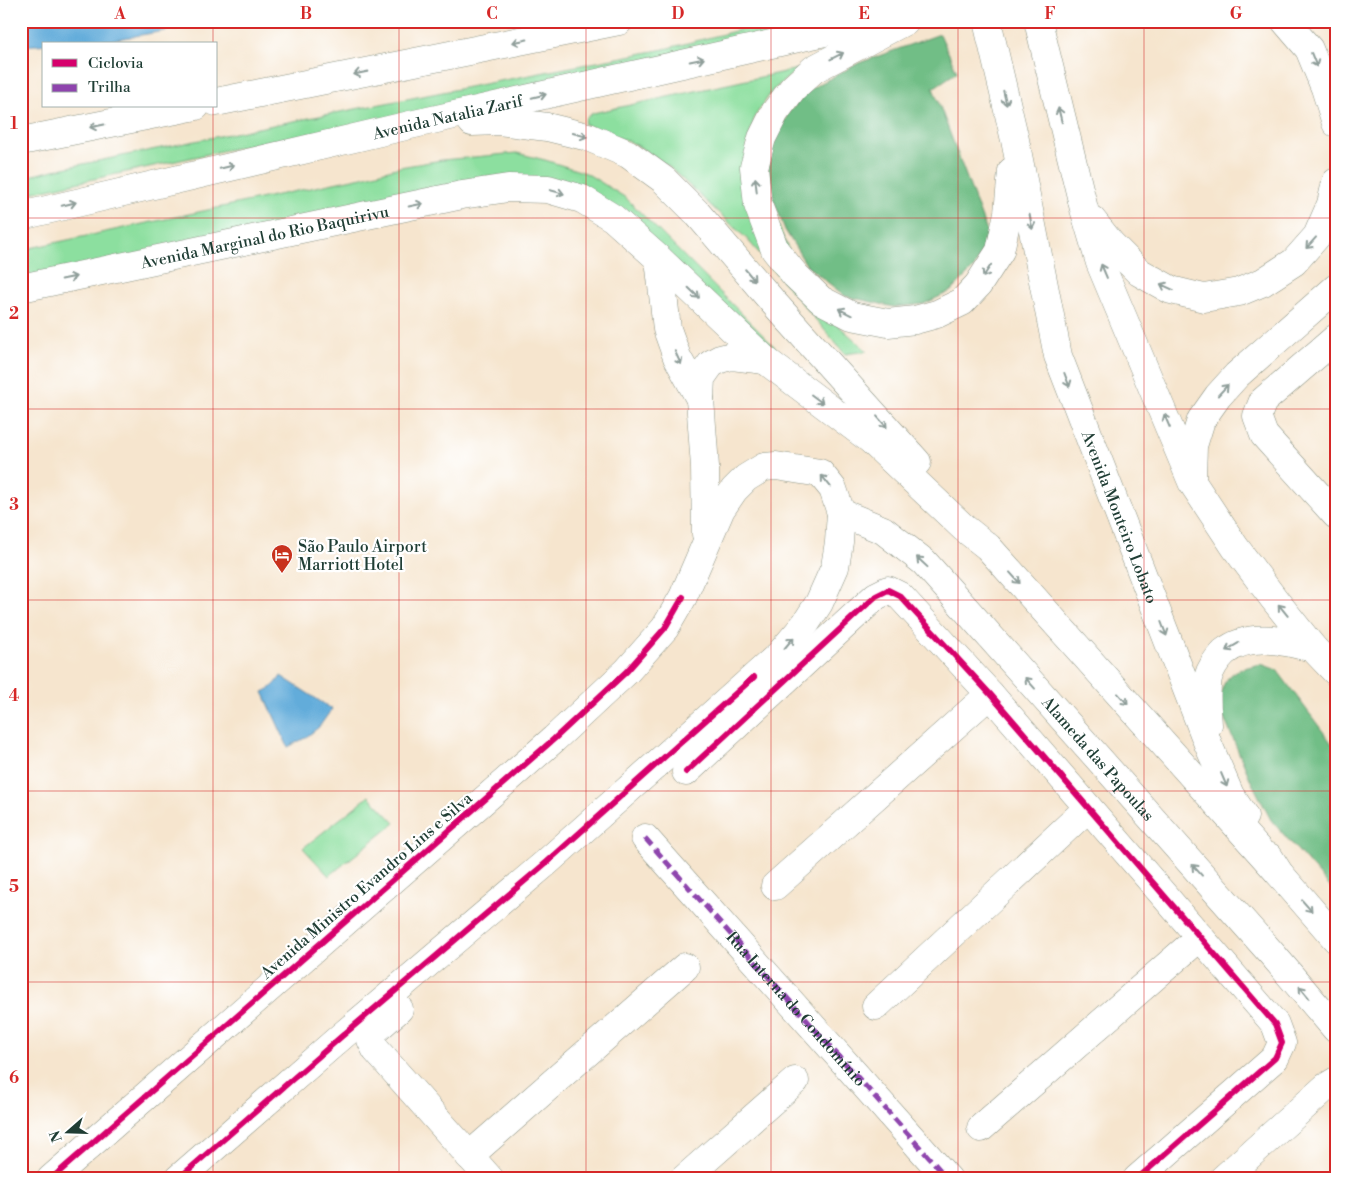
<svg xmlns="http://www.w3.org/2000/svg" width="1357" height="1200" viewBox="0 0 1357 1200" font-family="'Libre Bodoni',serif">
  <rect width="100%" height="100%" fill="#fff"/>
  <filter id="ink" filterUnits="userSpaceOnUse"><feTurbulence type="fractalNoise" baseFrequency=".02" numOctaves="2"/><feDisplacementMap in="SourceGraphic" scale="10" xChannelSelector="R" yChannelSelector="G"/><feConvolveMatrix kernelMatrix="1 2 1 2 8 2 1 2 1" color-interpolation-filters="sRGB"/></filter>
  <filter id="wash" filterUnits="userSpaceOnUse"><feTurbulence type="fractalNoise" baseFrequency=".0096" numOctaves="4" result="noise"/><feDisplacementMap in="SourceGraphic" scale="20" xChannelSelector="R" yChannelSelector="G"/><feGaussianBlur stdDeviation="1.12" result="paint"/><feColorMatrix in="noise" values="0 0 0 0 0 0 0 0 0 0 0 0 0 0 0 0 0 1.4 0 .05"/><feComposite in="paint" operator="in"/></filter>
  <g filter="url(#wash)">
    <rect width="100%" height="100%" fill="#f6e5ce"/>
    <g fill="#8cdf9f" stroke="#568e6a">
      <path d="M775 21H845L361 125 263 142 21 195V178L54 170 268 126 664 49Z"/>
      <path d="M798 69 772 91 755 116 746 148 812 306 839 326 867 351 845 354 747 239 668 166 635 144 584 124 586 118 593 113Z"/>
      <path d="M517 153 545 160 586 173 626 198 812 384 552 180 21 280V250L362 177 400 167 442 160Z"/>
      <path d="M369 796 395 823 329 876 303 848Z"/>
    </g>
    <g fill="#71be86" stroke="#487e5d">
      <path d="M940 34 957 72 933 88 989 237 974 268 951 291 924 304 894 307 845 296 807 266 785 230 772 196 768 171 773 144 789 112 812 88 859 63Z"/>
      <path d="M1261 664 1277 670 1336 749V894L1271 820 1251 781 1218 704C1224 674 1232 670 1261 664Z"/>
    </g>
    <g fill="#62acda" stroke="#407487">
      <path d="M21 21H225L111 40 21 46Z"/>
      <path d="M281 676 332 709 319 727 305 738 288 747 263 692C272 688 276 684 281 676Z"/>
    </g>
  </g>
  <g filter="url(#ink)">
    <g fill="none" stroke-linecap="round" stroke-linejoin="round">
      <g stroke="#8a9181" stroke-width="29">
        <g id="minor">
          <path d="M659 259 667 329 677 357 700 399"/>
          <path d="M1336 338 1263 401 1257 416 1264 435 1336 515"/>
          <path id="s1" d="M841 513 883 530 924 562 1272 954 1336 1029"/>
          <path d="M706 534 705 467 700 399 701 378 711 364 720 359 732 356 765 360"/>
          <path d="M686 772 876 596 888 590 900 596 990 694 1275 1024 1282 1043 1275 1058 1137 1179"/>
          <path id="s2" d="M645 838 948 1179"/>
          <path d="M775 886 990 694"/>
          <path d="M876 1006 1088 808"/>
          <path d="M399 1009 374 1031 371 1040 376 1050 490 1179"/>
          <path d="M981 1128 1200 937"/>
          <path d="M469 1156 685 967"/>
          <path d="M51 1179 554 739 627 671 665 628 683 597 721 509 734 490 746 478 764 467 776 466 820 473 833 489 841 513 839 542 835 567 819 603 806 623 779 655 547 862 342 1036 178 1179"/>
          <path d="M684 1179 795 1081"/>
          <path d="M1223 1179 1326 1087 1336 1081"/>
        </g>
      </g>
      <g stroke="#8a9181" stroke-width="29">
        <g id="major">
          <path d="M905 21 814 69 793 88 775 112 762 138 754 167 758 205 775 250 795 275 821 300 852 316 888 323 915 320 937 314 962 302 978 285 1000 251 1008 213 1012 171"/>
          <path id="s3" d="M987 21 1015 140 1058 356 1208 744 1230 795 1244 816"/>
          <path d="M1038 21 1084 209 1100 263 1192 482 1235 547 1274 599 1313 648 1336 672"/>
          <path d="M1285 21 1309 49 1325 88 1336 123"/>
          <path d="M216 102 619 21"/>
          <path d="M472 122 499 121 547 127 588 137 628 154 664 180 696 212 773 302 917 462"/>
          <path d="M21 141 196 106"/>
          <path id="s4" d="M21 216 410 125 874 21"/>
          <path d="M1092 220 1111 244 1139 272 1171 290 1204 298 1239 292 1263 282 1294 262 1317 236 1331 204 1336 182"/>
          <path id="s5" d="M21 288 462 195 508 188 548 189 582 199 613 218 659 259 765 360 871 440 964 528 988 547 1279 873"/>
          <path d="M1192 476 1193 446 1201 420 1218 396 1237 375 1336 288"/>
          <path d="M1208 725C1207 710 1205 693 1208 678 1211 667 1216 660 1224 652 1250 631 1284 641 1313 648"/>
          <path d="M1269 857 1279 873 1336 939"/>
        </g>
      </g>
      <use href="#minor" stroke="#fff" stroke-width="28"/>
      <use href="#major" stroke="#fff" stroke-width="28"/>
      <path stroke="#8e44ad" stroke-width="5" stroke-dasharray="10 5" stroke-linecap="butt" d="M645 838 948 1179"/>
      <g stroke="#fff" stroke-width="9">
        <g id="cycleway">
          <path d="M686 772 876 596 888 590 900 596 990 694 1275 1024 1282 1043 1275 1058 1137 1179"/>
          <path d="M51 1179 554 739 627 671 665 628 683 597"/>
          <path d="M178 1179 342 1036 547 862 754 677"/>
        </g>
      </g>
      <use href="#cycleway" stroke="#d6006c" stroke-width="6"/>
    </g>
    <defs><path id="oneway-shaft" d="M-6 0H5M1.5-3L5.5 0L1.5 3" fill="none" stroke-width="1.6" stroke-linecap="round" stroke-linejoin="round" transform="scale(1.25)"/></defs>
    <g stroke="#8f9e9a">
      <use href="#oneway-shaft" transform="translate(520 41) rotate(169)"/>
      <use href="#oneway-shaft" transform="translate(837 56) rotate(-27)"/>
      <use href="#oneway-shaft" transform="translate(697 60) rotate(-12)"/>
      <use href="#oneway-shaft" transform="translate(1314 60) rotate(68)"/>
      <use href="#oneway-shaft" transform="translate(361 73) rotate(169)"/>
      <use href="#oneway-shaft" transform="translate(539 96) rotate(-13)"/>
      <use href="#oneway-shaft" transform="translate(1005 98) rotate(77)"/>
      <use href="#oneway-shaft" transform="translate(1060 115) rotate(-104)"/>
      <use href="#oneway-shaft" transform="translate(97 126) rotate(169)"/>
      <use href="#oneway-shaft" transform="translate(580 135) rotate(15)"/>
      <use href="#oneway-shaft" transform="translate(227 167) rotate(-13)"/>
      <use href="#oneway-shaft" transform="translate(756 185) rotate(-96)"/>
      <use href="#oneway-shaft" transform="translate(557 192) rotate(15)"/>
      <use href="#oneway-shaft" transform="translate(69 204) rotate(-13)"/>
      <use href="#oneway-shaft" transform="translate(416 205) rotate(-12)"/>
      <use href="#oneway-shaft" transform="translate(1031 222) rotate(79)"/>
      <use href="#oneway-shaft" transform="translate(1311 243) rotate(132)"/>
      <use href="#oneway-shaft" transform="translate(987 271) rotate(123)"/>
      <use href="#oneway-shaft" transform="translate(1104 271) rotate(-113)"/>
      <use href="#oneway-shaft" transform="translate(750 275) rotate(50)"/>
      <use href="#oneway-shaft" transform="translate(69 278) rotate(-12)"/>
      <use href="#oneway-shaft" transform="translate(1167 287) rotate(-155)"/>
      <use href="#oneway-shaft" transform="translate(694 293) rotate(44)"/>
      <use href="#oneway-shaft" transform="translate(845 312) rotate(-153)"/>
      <use href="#oneway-shaft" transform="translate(678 358) rotate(65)"/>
      <use href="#oneway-shaft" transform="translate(1067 380) rotate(69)"/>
      <use href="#oneway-shaft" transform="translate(1223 390) rotate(-47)"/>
      <use href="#oneway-shaft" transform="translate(817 399) rotate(37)"/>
      <use href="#oneway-shaft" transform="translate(1167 421) rotate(-113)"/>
      <use href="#oneway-shaft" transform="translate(882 422) rotate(49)"/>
      <use href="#oneway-shaft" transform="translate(826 481) rotate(-129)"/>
      <use href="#oneway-shaft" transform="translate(922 562) rotate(-137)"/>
      <use href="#oneway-shaft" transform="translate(1015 578) rotate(48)"/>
      <use href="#oneway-shaft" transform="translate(1283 610) rotate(-129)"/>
      <use href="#oneway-shaft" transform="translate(1164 629) rotate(69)"/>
      <use href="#oneway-shaft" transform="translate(789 643) rotate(-50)"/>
      <use href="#oneway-shaft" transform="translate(1232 647) rotate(149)"/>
      <use href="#oneway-shaft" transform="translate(1030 683) rotate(-132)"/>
      <use href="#oneway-shaft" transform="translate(1123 699) rotate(48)"/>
      <use href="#oneway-shaft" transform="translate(1224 780) rotate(67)"/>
      <use href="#oneway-shaft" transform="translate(1197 870) rotate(-132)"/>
      <use href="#oneway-shaft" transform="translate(1307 906) rotate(49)"/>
      <use href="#oneway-shaft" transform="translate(1304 992) rotate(-130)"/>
    </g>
  </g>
  <path fill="none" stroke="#d62828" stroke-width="1" stroke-opacity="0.55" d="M213 21V44M399 21V1179M586 21V1179M771 21V1179M958 21V1179M1144 21V1179M213 106V1179M21 218H1336M21 409H1336M21 600H1336M21 791H1336M21 982H1336"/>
  <defs>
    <g id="hotel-pin" transform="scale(1.125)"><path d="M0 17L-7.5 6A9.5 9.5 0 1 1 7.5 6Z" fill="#c8321e" stroke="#fff"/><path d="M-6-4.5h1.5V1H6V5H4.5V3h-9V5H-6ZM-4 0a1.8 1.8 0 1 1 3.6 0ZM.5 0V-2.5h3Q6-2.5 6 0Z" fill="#fff"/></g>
  </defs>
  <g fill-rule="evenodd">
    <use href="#hotel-pin" x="282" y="555"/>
  </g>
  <g text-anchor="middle" stroke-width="4.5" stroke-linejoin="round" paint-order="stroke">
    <g font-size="16" fill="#1f3d34" stroke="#fff">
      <text dy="6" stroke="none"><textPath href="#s4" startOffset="438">Avenida Natalia Zarif</textPath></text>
      <text dy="6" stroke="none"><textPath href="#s5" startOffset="249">Avenida Marginal do Rio Baquirivu</textPath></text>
      <text dy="6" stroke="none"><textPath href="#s3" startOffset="515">Avenida Monteiro Lobato</textPath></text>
      <text dy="6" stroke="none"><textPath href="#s1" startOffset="360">Alameda das Papoulas</textPath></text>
      <text transform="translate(366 885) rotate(-41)" y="6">Avenida Ministro Evandro Lins e Silva</text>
      <text dy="6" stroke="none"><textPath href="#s2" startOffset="228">Rua Interna do Condomínio</textPath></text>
    </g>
    <g font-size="16" fill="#1f3d34" stroke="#fff" text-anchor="start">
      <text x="298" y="552">São Paulo Airport<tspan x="298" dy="18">Marriott Hotel</tspan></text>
    </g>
  </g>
  <rect width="1357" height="1200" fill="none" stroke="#fff" stroke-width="55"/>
  <rect x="42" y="42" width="175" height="65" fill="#ffffff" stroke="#a5b1ae"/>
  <rect x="52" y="59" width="25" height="8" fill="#d6006c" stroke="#a5b1ae"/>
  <text x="88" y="68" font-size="15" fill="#1f3d34">Ciclovia</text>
  <rect x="52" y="84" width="25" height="8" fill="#8e44ad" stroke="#a5b1ae"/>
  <text x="88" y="92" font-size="15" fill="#1f3d34">Trilha</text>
  <g transform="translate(68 1132) rotate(250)" stroke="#ffffff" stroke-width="4" paint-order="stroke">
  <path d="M0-4L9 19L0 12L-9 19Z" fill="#1f3d34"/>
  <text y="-8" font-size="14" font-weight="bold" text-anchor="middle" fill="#1f3d34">N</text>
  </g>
  <rect x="28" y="28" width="1302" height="1144" fill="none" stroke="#d62828" stroke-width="2"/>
  <g font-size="16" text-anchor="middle" font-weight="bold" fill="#d62828">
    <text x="120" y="19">A</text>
    <text x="306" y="19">B</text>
    <text x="492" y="19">C</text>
    <text x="678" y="19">D</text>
    <text x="864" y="19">E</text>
    <text x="1050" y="19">F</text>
    <text x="1236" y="19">G</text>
    <text x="14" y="129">1</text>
    <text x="14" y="319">2</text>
    <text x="14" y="510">3</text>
    <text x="14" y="701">4</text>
    <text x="14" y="892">5</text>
    <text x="14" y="1083">6</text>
  </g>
</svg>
